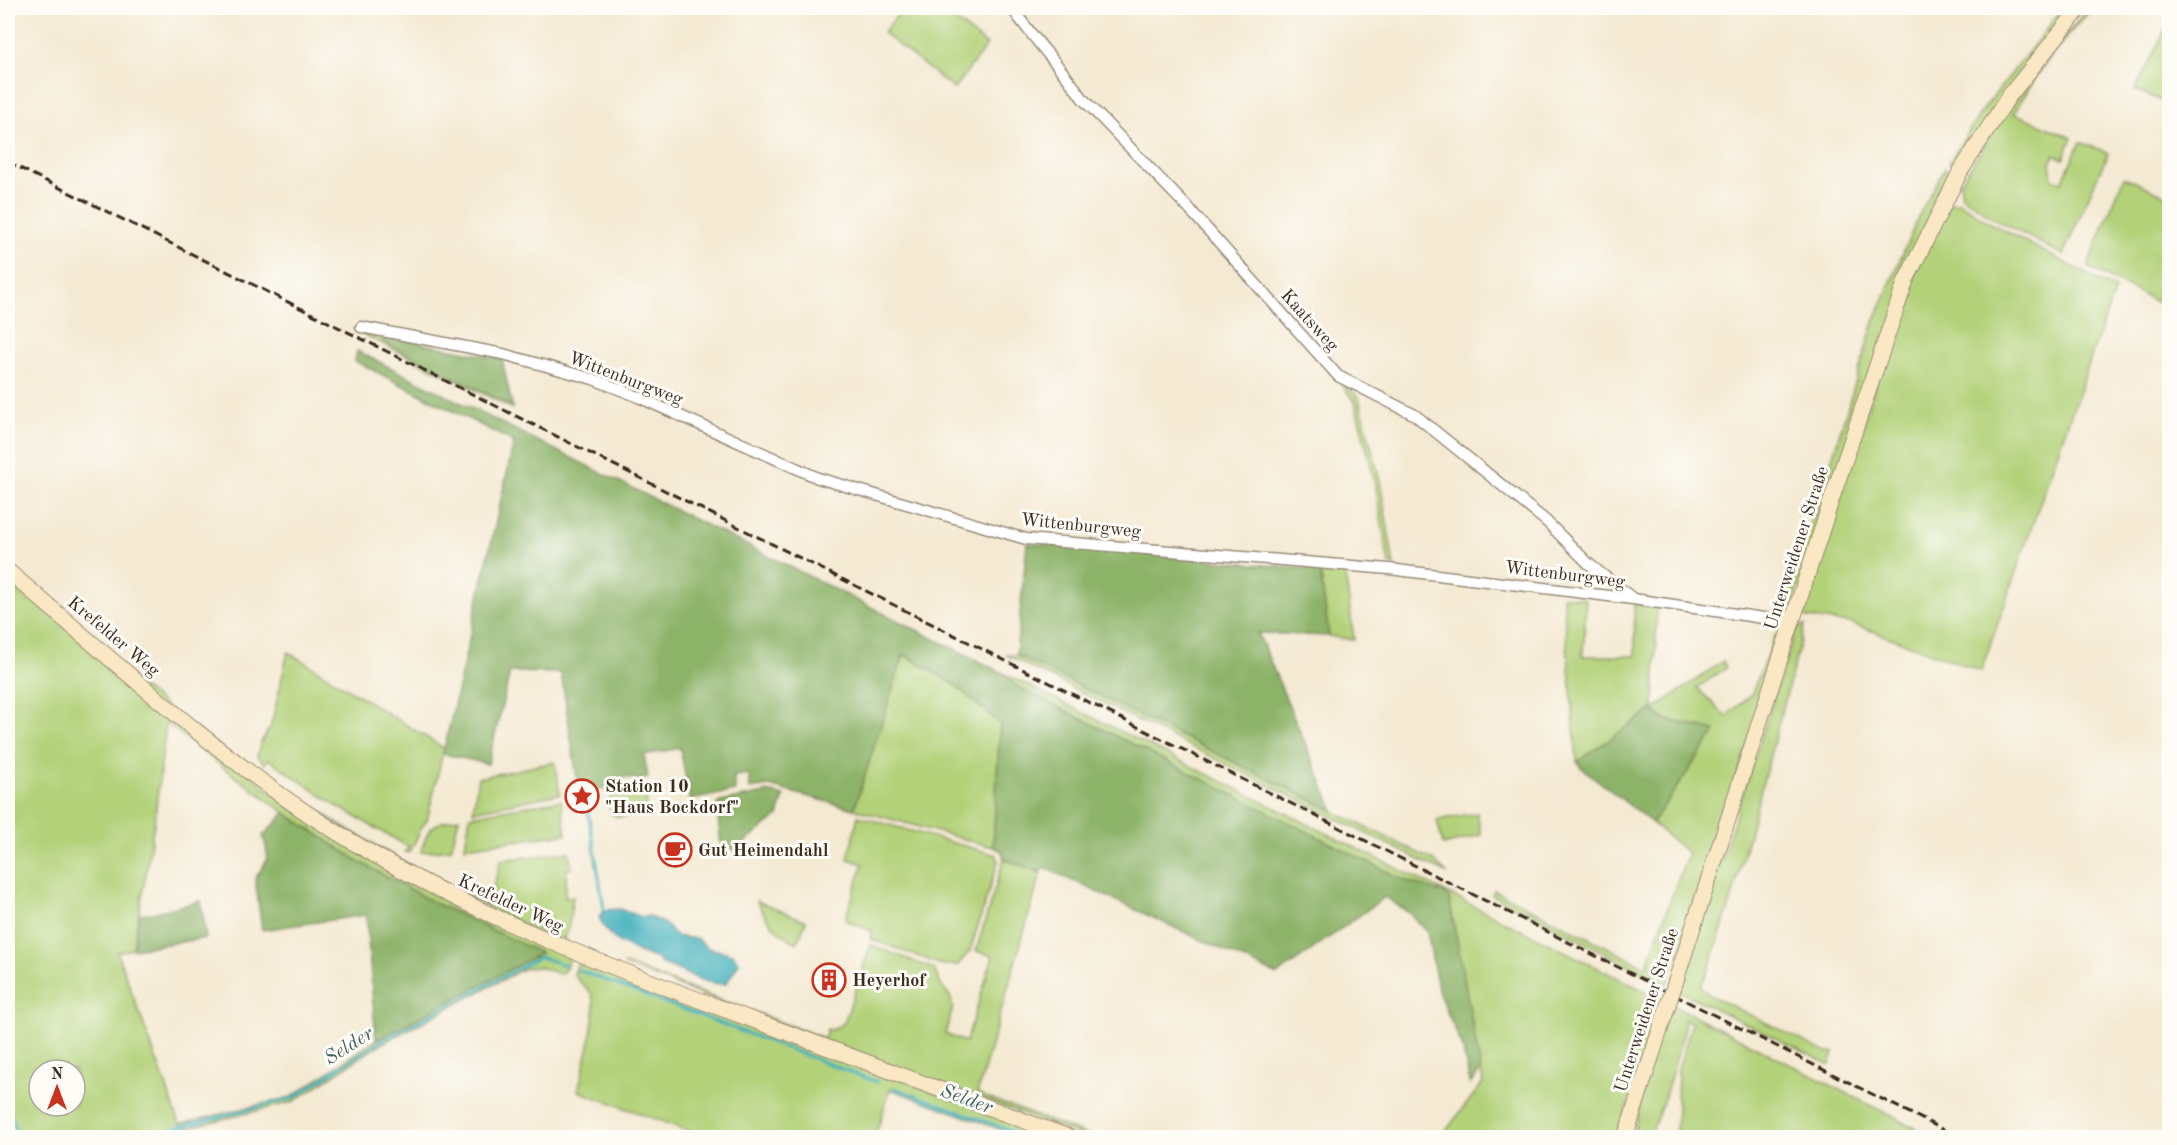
<svg xmlns="http://www.w3.org/2000/svg" width="2177" height="1145" viewBox="0 0 2177 1145" font-family="'Old Standard TT',serif">
  <rect width="100%" height="100%" fill="#fdfcf7"/>
  <filter id="ink" filterUnits="userSpaceOnUse"><feTurbulence type="fractalNoise" baseFrequency=".0167" numOctaves="2"/><feDisplacementMap in="SourceGraphic" scale="12" xChannelSelector="R" yChannelSelector="G"/><feConvolveMatrix kernelMatrix="1 2 1 2 8 2 1 2 1" color-interpolation-filters="sRGB"/></filter>
  <filter id="wash" filterUnits="userSpaceOnUse"><feTurbulence type="fractalNoise" baseFrequency=".008" numOctaves="4" result="noise"/><feDisplacementMap in="SourceGraphic" scale="24" xChannelSelector="R" yChannelSelector="G"/><feGaussianBlur stdDeviation="1.35" result="paint"/><feColorMatrix in="noise" values="0 0 0 0 0 0 0 0 0 0 0 0 0 0 0 0 0 1.4 0 .05"/><feComposite in="paint" operator="in"/></filter>
  <g filter="url(#wash)">
    <rect width="100%" height="100%" fill="#f4e9d2"/>
    <g fill="#b2d179" stroke="#767e4c" stroke-width="1.5" fill-rule="evenodd">
      <path d="M903 8H950L946 13 987 45 954 89 883 33Z"/>
      <path d="M2063 8H2076L1956 165 1948 163 1982 111Z"/>
      <path d="M2088 8H2093C2062 39 2036 75 2014 113L2072 138 2063 159 2055 155 2050 162 2052 179 2062 182 2080 142 2108 153 2063 255 1995 219 1962 196 1960 183 2009 107Z"/>
      <path d="M2169 22 2170 104H2169L2135 90Z"/>
      <path d="M1945 168 1950 175 1789 613 1784 612 1793 585 1789 582 1794 572 1798 551 1817 507 1874 322 1919 215Z"/>
      <path d="M2124 177 2167 196 2169 192V308L2087 267Z"/>
      <path d="M1959 202 1992 224 2115 289 1981 671 1850 623 1807 618 1802 613 1893 330 1916 270 1949 203Z"/>
      <path d="M361 333 384 336 383 341 512 406 513 409Z"/>
      <path d="M1342 385 1349 388 1359 398 1380 481 1394 565 1389 564 1375 483 1355 402Z"/>
      <path d="M1320 570 1345 572 1354 640 1329 636Z"/>
      <path d="M8 578 291 808 570 956 565 970 560 974 539 967 525 968 379 1045 293 1102 150 1137H17L8 1106ZM166 723C227 772 290 818 356 860 415 896 478 925 540 953L376 1040 291 1097 180 1124 117 952 133 949 154 824ZM39 1070H75V1106H39Z"/>
      <path d="M1563 596 1586 599 1583 656H1635L1634 604 1657 608 1654 709 1723 661 1726 668 1697 688 1726 716 1751 695 1776 634 1780 648 1667 985 1492 895 1494 890 1646 967 1688 853 1652 823 1715 731 1663 719 1653 709 1577 762Z"/>
      <path d="M1805 625 1732 898 1709 969 1700 987 1710 995 1827 1053 1834 1052 1830 1065 1679 991 1796 629Z"/>
      <path d="M288 652 444 748 427 820C417 830 418 843 408 853L405 852 409 847 335 805 268 759 265 764 257 756 261 742 271 726Z"/>
      <path d="M903 654 954 684 1000 724 993 847 854 809Z"/>
      <path d="M1006 655H1016L1433 860 1448 874Z"/>
      <path d="M1005 674 1675 1006 1933 1137H1676L1678 1069 1692 1023 1684 1019 1685 1028 1666 1093 1650 1137H1633L1661 1007 1617 1137H1441L1483 1083 1449 897 1404 880 1014 685Z"/>
      <path d="M555 762 560 794 473 811 478 778Z"/>
      <path d="M251 764 339 824 405 863 488 905 501 860 569 852 572 868 567 869 565 897H573L568 931 563 938 568 941 541 934 370 847 250 766Z"/>
      <path d="M627 786C643 787 650 795 645 811L619 818 611 814 608 802C613 793 617 788 627 786Z"/>
      <path d="M561 800 566 834 465 847 470 816Z"/>
      <path d="M1477 813 1481 835 1443 845 1437 820Z"/>
      <path d="M858 816 997 855 998 862 970 951 958 965H942L870 939 872 931 845 920 863 864 848 859Z"/>
      <path d="M459 818 451 849 421 852C429 825 431 824 459 818Z"/>
      <path d="M1004 859 1041 873 977 1094 1093 1137H1085L773 1023 623 964 824 1038 827 1029 832 1030 844 1023 871 945 934 969 941 985 950 996 953 1008 945 1034 966 1042 993 956 976 951Z"/>
      <path d="M757 901 806 921 797 943C779 935 765 919 757 901Z"/>
      <path d="M579 960 1058 1137H1021L890 1089 875 1137H705L578 1091C583 1070 599 1015 592 996 589 986 577 983 574 974Z"/>
    </g>
    <g fill="#8db369" stroke="#646e44" stroke-width="1.5">
      <path d="M384 336 502 359 512 406 382 341Z"/>
      <path d="M357 351 1005 674 1014 685 1404 880 1439 892V889L1449 897 1481 1071 1470 1084 1462 1045 1439 994 1427 931 1409 913 1385 897 1277 975 1043 867 1041 873 1004 859 1002 851 993 847 1000 724 954 684 904 654 854 809 769 786 750 789 749 774 734 776 735 791 690 800 680 748 644 755 648 778 639 780 626 777 615 781 606 788 579 792 561 673 510 672 488 764 443 754 514 442 355 361Z"/>
      <path d="M1027 543 1320 570 1329 636 1258 633 1334 811 1016 655Z"/>
      <path d="M1653 709 1663 719 1716 731 1652 823 1582 768 1577 762Z"/>
      <path d="M769 792 784 796 778 816 735 850 721 847 717 807 720 802Z"/>
      <path d="M285 813 358 861 429 900 541 953 376 1040 366 915 262 930 255 878C268 862 270 856 263 836Z"/>
      <path d="M201 901 206 938 133 949 139 914 152 913Z"/>
    </g>
    <path fill="#3eaeba" stroke="#3c6c6c" stroke-width="1.5" d="M620 909 642 917 649 916 665 924 676 936 697 939 708 948 733 954 739 963 726 984C701 985 683 970 660 963L657 959C633 950 608 943 599 917L604 910Z"/>
    <g fill="none" stroke-linecap="round" stroke-linejoin="round">
      <g stroke="#3eaeba" stroke-width="3">
        <path d="M587 805 592 836"/>
        <path d="M593 839 604 910"/>
        <path d="M578 970 877 1082"/>
        <path d="M894 1088 1030 1138"/>
        <path d="M8 1104 18 1138"/>
        <path d="M137 1138 293 1098 377 1043 540 957 565 965"/>
      </g>
    </g>
  </g>
  <g filter="url(#ink)">
    <g fill="none" stroke-linecap="round" stroke-linejoin="round">
      <g stroke="#988a78" stroke-width="13">
        <g id="street">
          <path d="M1012 8C1034 40 1061 67 1083 99L1192 212 1338 376 1415 415 1546 521 1589 564 1632 598"/>
          <path d="M361 327 503 354 593 379 634 395 818 478 1026 539 1389 569 1633 599 1770 619H1793"/>
        </g>
      </g>
      <g stroke="#988a78" stroke-width="17">
        <g id="secondary">
          <path d="M8 571C113 660 216 756 333 830 467 914 614 969 761 1023 865 1061 968 1101 1072 1138"/>
          <path d="M1678 974 1834 492 1906 280 1960 172 2009 96 2080 8"/>
          <path d="M1625 1138 1660 1030"/>
        </g>
      </g>
      <use href="#street" stroke="#fff" stroke-width="10"/>
      <use href="#secondary" stroke="#fae7c3" stroke-width="15"/>
      <path stroke="#3b2a1e" stroke-width="3" stroke-dasharray="9 4.5" stroke-linecap="butt" d="M8 162 1960 1138"/>
      <g stroke="#988a78" stroke-width="17" stroke-linecap="butt">
        <path id="secondary-bridge" d="M1660 1030 1678 974"/>
      </g>
      <use href="#secondary-bridge" stroke="#fae7c3" stroke-width="15"/>
    </g>
  </g>
  <defs>
    <g id="sight-ring" transform="scale(1.725)"><circle r="9.5" fill="#fdfcf7" stroke="#c8321e" stroke-width="1.5"/><path d="M0-6L1.8-2.2L6-1.7L2.9 1.2L3.7 5.4L0 3.3L-3.7 5.4L-2.9 1.2L-6-1.7L-1.8-2.2Z" fill="#c8321e"/></g>
    <g id="cafe-ring" transform="scale(1.725)"><circle r="9.5" fill="#fdfcf7" stroke="#c8321e" stroke-width="1.5"/><path d="M-5.5-4.5H6V0H3Q3 3.5 0 3.5H-2.5Q-5.5 3.5-5.5 0ZM3-3.2v2h1.7v-2ZM-6 4.5H4V6H-6Z" fill="#c8321e"/></g>
    <g id="building-ring" transform="scale(1.725)"><circle r="9.5" fill="#fdfcf7" stroke="#c8321e" stroke-width="1.5"/><path d="M-4-6H4V6H1V3H-1V6H-4ZM-2.5-4.3h1.7v1.8h-1.7ZM.8-4.3h1.7v1.8H.8ZM-2.5-1h1.7V.8h-1.7ZM.8-1h1.7V.8H.8Z" fill="#c8321e"/></g>
  </defs>
  <g fill-rule="evenodd">
    <use href="#sight-ring" x="582" y="796"/>
    <use href="#cafe-ring" x="675" y="850"/>
    <use href="#building-ring" x="829" y="980"/>
  </g>
  <g text-anchor="middle" stroke-width="6" stroke-linejoin="round" paint-order="stroke">
    <g font-size="18" fill="#3b2a1e" stroke="#fdfcf7">
      <text transform="translate(1310 320) rotate(48)" y="6">Kaatsweg</text>
      <text transform="translate(626 378) rotate(21)" y="6">Wittenburgweg</text>
      <text transform="translate(1081 525) rotate(6)" y="6">Wittenburgweg</text>
      <text transform="translate(1796 548) rotate(-72)" y="6">Unterweidener Straße</text>
      <text transform="translate(1565 574) rotate(7)" y="6">Wittenburgweg</text>
      <text transform="translate(114 636) rotate(40)" y="6">Krefelder Weg</text>
      <text transform="translate(511 903) rotate(25)" y="6">Krefelder Weg</text>
      <text transform="translate(1646 1010) rotate(-72)" y="6">Unterweidener Straße</text>
    </g>
    <g font-size="18" font-weight="bold" fill="#3b2a1e" stroke="#fdfcf7" text-anchor="start">
      <text x="605" y="792">Station 10<tspan x="605" dy="21">"Haus Bockdorf"</tspan></text>
      <text x="698" y="856">Gut Heimendahl</text>
      <text x="852" y="986">Heyerhof</text>
    </g>
    <g font-size="20" font-style="italic" fill="#3c5f5c" stroke="#fdfcf7">
      <text transform="translate(348 1045) rotate(-32)" y="7">Selder</text>
      <text transform="translate(967 1098) rotate(20)" y="7">Selder</text>
    </g>
  </g>
  <rect width="2177" height="1145" fill="none" stroke="#fdfcf7" stroke-width="30"/>
  <g transform="translate(57 1088)"><circle r="28" fill="#fdfcf7" stroke="#afa8a0" stroke-width="1.5"/>
  <path d="M0-4.5L10 22L0 15L-10 22Z" fill="#c8321e"/>
  <text y="-9" font-size="16" font-weight="bold" text-anchor="middle" fill="#3b2a1e">N</text>
  </g>
</svg>
